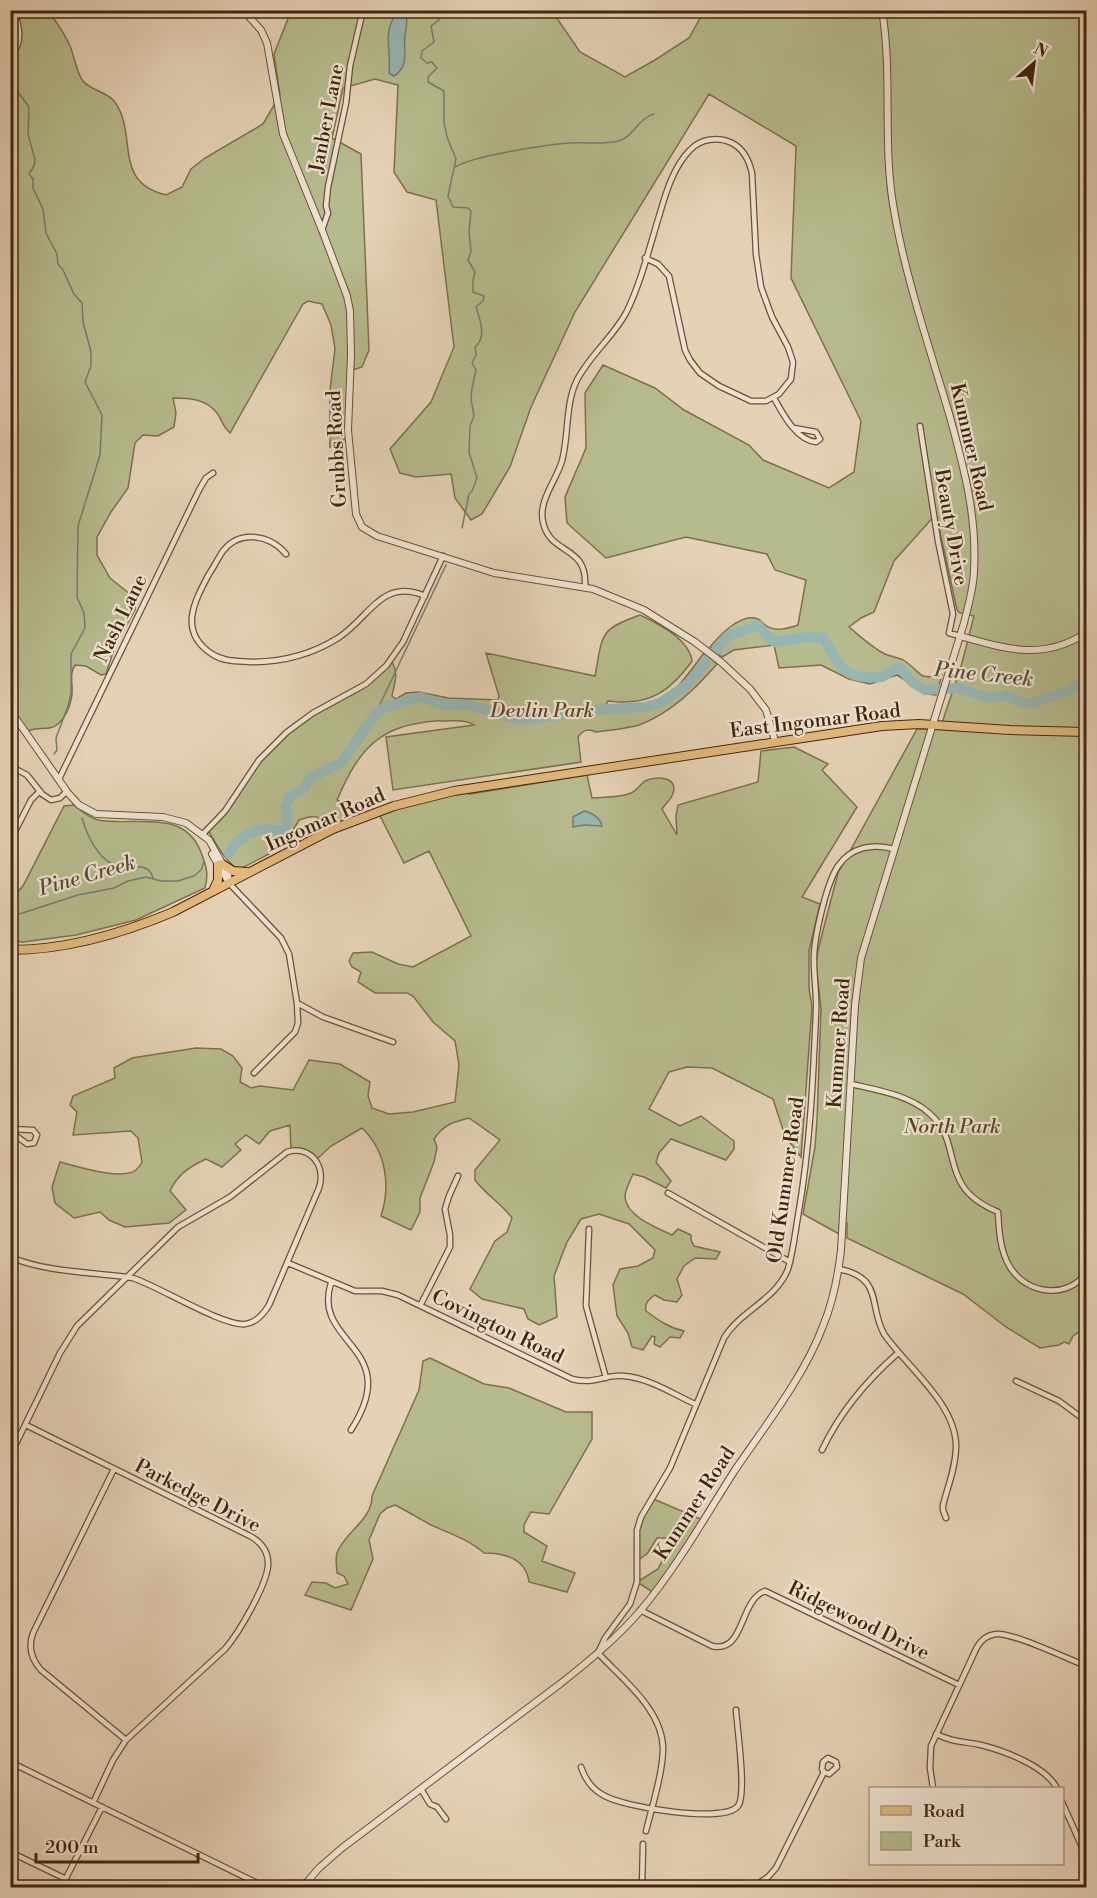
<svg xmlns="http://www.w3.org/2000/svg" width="1097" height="1898" viewBox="0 0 1097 1898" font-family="'Libre Bodoni',serif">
<rect width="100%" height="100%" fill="#e5d1b6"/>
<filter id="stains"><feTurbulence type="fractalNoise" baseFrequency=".00333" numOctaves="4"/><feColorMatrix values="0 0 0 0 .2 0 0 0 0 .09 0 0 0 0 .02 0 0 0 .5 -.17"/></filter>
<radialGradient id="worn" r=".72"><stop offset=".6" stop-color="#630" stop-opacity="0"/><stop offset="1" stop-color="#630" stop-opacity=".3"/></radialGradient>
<path fill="#b6bb8d" stroke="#7c704d" stroke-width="1.5" d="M10,11H49C56,22 65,34 70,46C74,55 77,74 83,81C90,90 107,92 114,101C139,133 111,182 166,195L182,187L191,169L205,158L263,124L280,95L274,54L291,11H552L580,52L625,77L655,60L689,38L704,11H1086V1327L1073,1336L1069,1344L1064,1342L1059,1345L1040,1348L1006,1327L963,1294L847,1238V1223L840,1219L839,1234L803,1214L815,1147L817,1120L821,1009L816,963L818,950L838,873L917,729H940L962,663L974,616L960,613L957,610L936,514L894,561L874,612L861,618L849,627C860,636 870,646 883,653C890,657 899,657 905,661C923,674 917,680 942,675L936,695C915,694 913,684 897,675L870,684L849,679L821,665L779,668L774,645L734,650L722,657L710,647C719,636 741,612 758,619C761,620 762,623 765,625C775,632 786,629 798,625L806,580L775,570L767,554L686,537L606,558L567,523L565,497L586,448L585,393L603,365L655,388L684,410L749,445L763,460L829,488L854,472L861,421L791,278L796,146L709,94L575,312L531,407L510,467L482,514L471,520L455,498L451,474L416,477L400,473L390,449L431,402L454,347L436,200L407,192L394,172L398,85L375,79L343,88L332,138L361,154L369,350L362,367L350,371L348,438L330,447V390L335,349L331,325L322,304L308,301L303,304L230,433C223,427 222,420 217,413C206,399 190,398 173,398L176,413L174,427L158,436L143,435L135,443L128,488L111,512L97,537V555L110,578L131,595L135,603V610L115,646L106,674L101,675L86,666L75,665C70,672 72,680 72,688C73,700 67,716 58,724C49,732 37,725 26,732L10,710Z
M640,615C659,624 689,639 692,661C669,693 648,706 608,701L605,706C614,706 624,708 633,708C668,709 685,677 704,653L717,664C695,689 671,713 639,725C626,729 610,730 596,732C588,728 583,730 578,737L581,762L393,790L386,737L474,725C465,719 452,721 442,721C432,720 423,723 414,724C371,732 353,762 337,800L360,813L361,818L325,832C319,814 317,814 299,820L292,832L272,841L269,854L240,869C228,867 214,840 208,830L221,816L248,774L300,721L358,690L391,660C399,674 395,681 392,696L396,699L406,693L419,692L448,698L498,700L499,696L486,653L595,676C603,634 598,630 640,615Z
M794,747L828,764L822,770L857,807L802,897L820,904L809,951V989L812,1007L801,1157L785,1136L773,1099L712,1068L687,1067L669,1072L649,1109L680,1126L701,1116L734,1141V1149L726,1160L671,1139L659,1153L656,1162L671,1181L666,1188L644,1177L633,1174C630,1181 625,1190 625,1197C626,1216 657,1228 672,1235L678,1229L691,1235V1240L694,1246L720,1252L716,1259L695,1258L684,1266L677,1279L682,1295L677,1302L664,1300L655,1295C649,1299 644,1303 646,1311C658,1320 669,1328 684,1331L680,1338L670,1337L660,1347L654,1344L655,1337L652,1336L643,1350L632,1347L628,1333L617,1316L613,1285L620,1269L638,1266L653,1258L655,1250L629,1224L599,1214L581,1219L567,1242L554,1276L557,1317L539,1325L528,1319L524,1309L482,1299L470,1289L495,1241L507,1232L512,1218C500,1202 486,1195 475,1180V1170L500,1140L469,1118C453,1122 443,1125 434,1139L437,1147L434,1162L420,1198V1212L411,1230L381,1216C391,1185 386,1151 362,1128L331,1146L316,1160L313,1156L291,1150L290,1125L270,1131L259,1144L246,1135L235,1144L241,1150L222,1167L206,1159C189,1167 178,1174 170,1191L186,1210L169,1223L125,1227L109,1220L100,1212L74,1218L55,1203L52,1187L60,1162C76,1166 122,1181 136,1170C137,1169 141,1164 142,1162L138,1138L131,1131L73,1135L77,1112L70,1105L73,1096L115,1078L114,1068L132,1058L196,1048L221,1049L233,1056L242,1068L240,1082L251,1088L260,1086L293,1090L309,1060L340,1064L370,1082L368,1096L372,1108L389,1114L413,1112L455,1102L459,1065L455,1041L433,1022L413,996L407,993H375L358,982L361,972L352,967L349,961L353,953L372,952L398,964L413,967L471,936L429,851L404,863L378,812L470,788L469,794L587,775L592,798C604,797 619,798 631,793C636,791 640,785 645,781C654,776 679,776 673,793C672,799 665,804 662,809L677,835L676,816L678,805L758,782L761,751Z
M74,805C81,810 89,818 98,820C133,827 183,807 201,852C206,866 209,873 205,888L136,920L76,935L23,942L11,941V900L23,886L64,806Z
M430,1358L484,1384L509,1388L566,1412H592V1439L549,1514L531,1512L524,1525V1532L547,1546L542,1561L575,1573L567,1592L529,1582C526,1558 505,1553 484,1553C468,1539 448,1533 429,1524C418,1518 407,1511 395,1505L387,1508L380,1514L369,1540L373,1559L351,1610L305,1595L312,1582L326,1583L335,1588L348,1584L344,1576L337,1573C337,1567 335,1559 337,1553C345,1531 372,1521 372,1496L419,1390L423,1361Z
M651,1498L703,1520L654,1593L637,1582L658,1569L672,1541L667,1538H657L647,1554L638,1560L637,1530Z"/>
<path fill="#96b6b4" stroke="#747c71" stroke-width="1.5" d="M398,13L406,15C408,22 406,28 405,35C403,50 410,66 394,76L389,73C392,54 381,29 398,13Z
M584,811C592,813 600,817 602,826L584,825L573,827V817Z"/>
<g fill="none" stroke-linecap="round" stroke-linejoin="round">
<path stroke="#747c71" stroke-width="1.5" d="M434,10L439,20L431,26L434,42L422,51L421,58L427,63L432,62L437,68L428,77V82L444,91V122L447,137L456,159L448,196L453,207L468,208L471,211L469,232L471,251L468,260L475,272L473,280V292L484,296L483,301L476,307C480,319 487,338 475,347L476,355L472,363L476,370L472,388L471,399L474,416L470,426L469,452L477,478L472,491L469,494L462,528
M10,81L29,107L28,134L35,160L34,166L29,174L33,179V188L43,209L46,233L57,254L58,264L63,270L74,294L82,303L83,322L91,352V366L85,382L102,415L100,455L78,526L77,597L84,613L85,628L71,654V693L68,706L56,738L57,750L54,754
M455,167C473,156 549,144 572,143C588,142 602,145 618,141C633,138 638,118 654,114
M374,717L446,565
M82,818C87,835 96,855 112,864C126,871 148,859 153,878
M10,917L78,895L114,888L128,881L146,877L161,881H178L194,876L201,870L204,862"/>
<path stroke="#96b6b4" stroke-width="10" d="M229,854C234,843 247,832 260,830C268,828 274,832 284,829L288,818L285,807L289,798L304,788L311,777L341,763L372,719L383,708L420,697L446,705H468L512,718L530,720L591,710L646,707L660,703L688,684L728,636L758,625L767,636L775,642L810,637L823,638C837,657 838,677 867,677C871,677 878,678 882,677C888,675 892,669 899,667L912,682L925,690L957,688L985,697L1007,696L1022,703H1032L1068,691L1086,680"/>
<defs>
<path id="minor" d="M10,59C23,42 20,29 14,10
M322,230L328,213L326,206L328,187L346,103L350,66L363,10
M774,398C783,414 796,440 816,442L820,439L816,432L794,428
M920,426L938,541L953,614L949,633L960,636
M286,554C270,535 240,529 223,551C218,558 214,567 209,574C194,602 178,632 212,654C224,662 238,661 251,662C283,662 311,655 338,638C369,619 381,577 425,596
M585,587C588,544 550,556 543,522C538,501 556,481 562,461C569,435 565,404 577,380C590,355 613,337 626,313C641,283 650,245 660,213C666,192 674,166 690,150C700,139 718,136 732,143C744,149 749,160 752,173L756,254L761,287L772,317L788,347L793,362L791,379L779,394L766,401H751L719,386L700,373L690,360L685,350L669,276L658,264L645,258
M10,766L27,775L42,794L51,800L60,798L67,791
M59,779L199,490L206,478L213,473
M202,835L225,811L259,760L287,732L313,713L366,684L386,666L403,642L443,556
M10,841L31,800L40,791
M229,883L281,938L289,954L297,1003L323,1017L393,1042
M254,1073L295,1032L298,1023L297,1003
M851,1084C877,1090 909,1095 929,1113C966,1145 935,1186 998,1212C999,1231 1000,1251 1010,1267C1026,1294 1067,1300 1086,1273
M10,1129L33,1130L37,1135L34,1143L27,1144L10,1131
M668,1193L790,1262
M589,1229L586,1306L606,1378
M10,1257C46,1272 88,1272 126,1277L133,1278C158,1286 224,1327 245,1324C256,1323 263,1315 269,1305L319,1188C326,1166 311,1145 287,1152L230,1197L178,1227L77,1326L60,1353L10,1456
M288,1263L355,1291H382L398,1295L572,1379C595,1385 604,1374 624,1376C649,1378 673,1394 695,1404
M839,1269C884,1278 868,1305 884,1334C907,1367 956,1404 956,1446C956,1466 948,1486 943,1505V1510L946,1518
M331,1283C311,1345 405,1346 351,1430
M421,1304L450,1247V1235L445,1209L449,1196L458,1176
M1016,1381L1059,1401L1086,1421
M26,1425L250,1536C261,1542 269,1552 268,1566C266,1586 239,1633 225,1649L126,1740L113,1760L93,1803
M822,1450C840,1412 866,1381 898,1353
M114,1469L33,1633C28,1647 31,1659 41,1670L126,1740
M640,1610L712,1646C745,1654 739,1600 765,1591L959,1685
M936,1734C955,1743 963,1741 981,1745C1005,1751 1045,1766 1057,1788
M10,1762L267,1888
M581,1767C585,1779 592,1789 603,1795C622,1807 724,1824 738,1806C747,1795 737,1727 736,1710
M933,1788L930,1768L931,1746L977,1647C981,1640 988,1635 996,1634C1012,1632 1068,1659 1086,1666
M421,1789L430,1804L437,1807L446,1819
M1062,1802L1086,1856
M646,1831C652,1807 663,1772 663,1748C662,1709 623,1680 598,1653L605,1638L630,1604L637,1582V1530L641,1517L670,1468L724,1338C740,1311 776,1300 788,1269C793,1252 795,1234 798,1216C810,1148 813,1081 816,1012C817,996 814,979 814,962C813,941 826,884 838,866C851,847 873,843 894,849
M10,1852L66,1879
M61,1888L102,1807
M642,1888L643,1844
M751,1888L768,1877L776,1868L824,1772L822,1769L823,1762L828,1758L836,1762L837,1767L829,1774L824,1772"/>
<path id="tertiary" d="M243,10L261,30L267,43L283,134L322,230L347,296L350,311L351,354L348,430L356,514L362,527L377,536L494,573L593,589L644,610L695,642L721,662L750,689L766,710L775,741
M960,636C1006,649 1043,661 1086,633
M10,710L68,793L79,805L96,814L163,817L186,823L209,840L228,874L229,883
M212,854L228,881
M302,1888L319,1868L342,1848L560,1684C589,1661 617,1638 641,1610C677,1567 705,1517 735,1470C765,1426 805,1375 823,1326C833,1302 838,1276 841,1250L855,1005L861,958L964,623C968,606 974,587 974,570C977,516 964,468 950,417C930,349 906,280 894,210C882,144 893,77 882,10"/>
<path id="primary" d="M222,864L233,871L247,872
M213,891L218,880V865
M10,950C67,950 121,934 173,912L333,829L394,806L454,791L882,726L919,724L1010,730L1086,732"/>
</defs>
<use href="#minor" stroke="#6a5137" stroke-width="7"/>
<use href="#tertiary" stroke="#6a5137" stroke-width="8"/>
<use href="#primary" stroke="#41260d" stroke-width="10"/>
<use href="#minor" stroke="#eee1d0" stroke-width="4.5"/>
<use href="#tertiary" stroke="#eee1d0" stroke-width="6"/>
<use href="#primary" stroke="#e2b87b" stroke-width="8"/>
</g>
<g text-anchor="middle" stroke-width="4.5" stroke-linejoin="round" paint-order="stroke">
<g font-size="20" fill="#41260d" stroke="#eee1d0">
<text transform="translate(326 118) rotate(-79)" y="7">Janber Lane</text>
<text transform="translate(972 447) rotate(77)" y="7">Kummer Road</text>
<text transform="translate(336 449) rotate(-93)" y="7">Grubbs Road</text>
<text transform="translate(952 527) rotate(80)" y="7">Beauty Drive</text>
<text transform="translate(120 618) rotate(-64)" y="7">Nash Lane</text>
<text transform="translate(815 720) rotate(-7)" y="7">East Ingomar Road</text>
<text transform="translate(325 819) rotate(-24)" y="7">Ingomar Road</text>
<text transform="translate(838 1043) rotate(-86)" y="7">Kummer Road</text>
<text transform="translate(785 1180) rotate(-82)" y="7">Old Kummer Road</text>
<text transform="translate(498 1326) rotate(26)" y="7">Covington Road</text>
<text transform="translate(198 1495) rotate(27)" y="7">Parkedge Drive</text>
<text transform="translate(694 1503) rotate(-57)" y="7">Kummer Road</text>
<text transform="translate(859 1620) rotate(26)" y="7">Ridgewood Drive</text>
</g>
<g font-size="20" font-style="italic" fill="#584427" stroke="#eee1d0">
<text x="542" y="717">Devlin Park</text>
<text x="952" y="1133">North Park</text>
</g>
<g font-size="21" font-style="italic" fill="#564a37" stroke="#eee1d0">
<text transform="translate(984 674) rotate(6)" y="7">Pine Creek</text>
<text transform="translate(87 875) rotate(-16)" y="7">Pine Creek</text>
</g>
</g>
<rect width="1097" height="1898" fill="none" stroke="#e5d1b6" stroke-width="36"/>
<rect x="12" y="12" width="1073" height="1874" fill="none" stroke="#41260d" stroke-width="3"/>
<rect x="18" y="18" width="1061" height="1862" fill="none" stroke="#41260d" stroke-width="1.5"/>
<rect x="869" y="1787" width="195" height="78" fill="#eee1d0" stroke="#a99682" stroke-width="1.5"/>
<rect x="881" y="1806" width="30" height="9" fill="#e2b87b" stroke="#a99682" stroke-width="1.5"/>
<text x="923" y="1817" font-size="18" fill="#41260d">Road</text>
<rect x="881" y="1832" width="30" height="18" fill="#b6bb8d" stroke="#a99682" stroke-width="1.5"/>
<text x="923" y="1847" font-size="18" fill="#41260d">Park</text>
<g transform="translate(1034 63) rotate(28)" stroke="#eee1d0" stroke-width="4.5" paint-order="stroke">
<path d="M0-4.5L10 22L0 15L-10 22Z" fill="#41260d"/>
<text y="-9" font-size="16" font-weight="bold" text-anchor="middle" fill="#41260d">N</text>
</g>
<path d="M36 1853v9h162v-9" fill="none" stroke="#41260d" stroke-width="3"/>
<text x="45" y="1853" font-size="18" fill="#41260d" stroke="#eee1d0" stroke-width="4.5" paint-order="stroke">200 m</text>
<rect width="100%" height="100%" filter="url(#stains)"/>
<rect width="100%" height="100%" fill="url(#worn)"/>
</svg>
